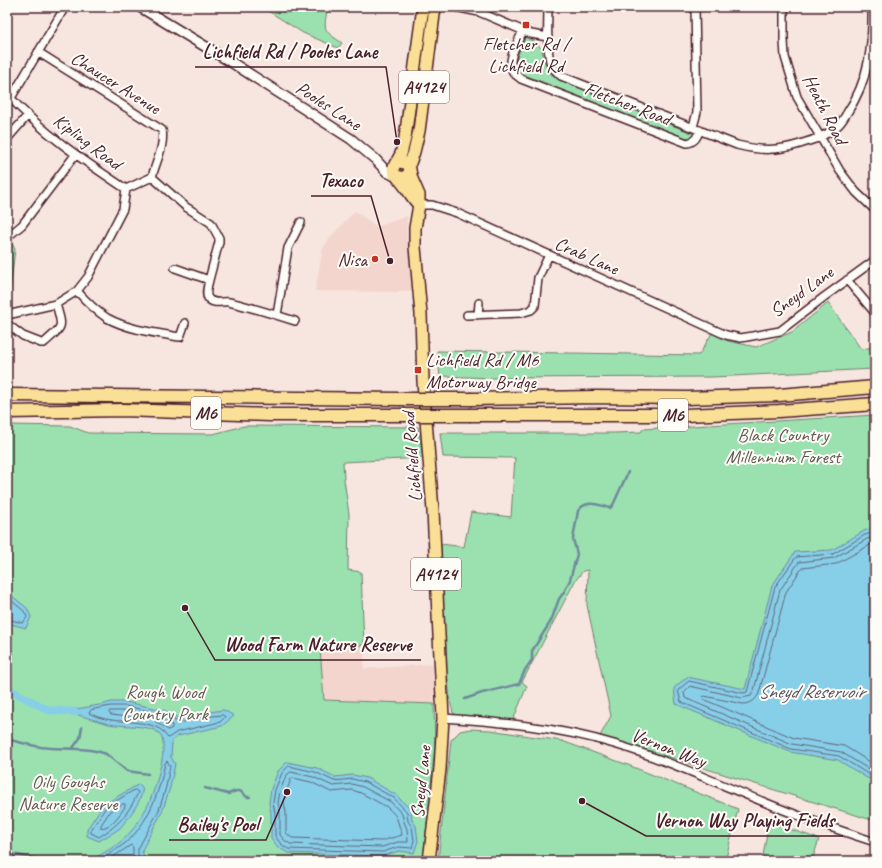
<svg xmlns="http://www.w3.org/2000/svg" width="882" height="868" viewBox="0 0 882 868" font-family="Caveat,sans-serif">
<rect width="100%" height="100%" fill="#f7e5df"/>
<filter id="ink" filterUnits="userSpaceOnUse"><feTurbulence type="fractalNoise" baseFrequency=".025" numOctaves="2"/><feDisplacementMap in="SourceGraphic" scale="8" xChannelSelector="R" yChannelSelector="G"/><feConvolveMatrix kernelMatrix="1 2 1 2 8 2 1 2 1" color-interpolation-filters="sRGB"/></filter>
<g filter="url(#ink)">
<path fill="#f3d5ce" d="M355,211L377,227L407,216V235L414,292L315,291L323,248L333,234Z
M364,645V669L433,664L434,704L324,700L320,648Z"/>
<path fill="#9ae1af" stroke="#72806d" d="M262,7H332L327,11C323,32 325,31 342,43L338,48L303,33Z
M525,37L537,43L542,50L544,60L549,72L556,78L694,134L690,138H681L519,73L516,68L517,57Z
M7,235L15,249L8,309H7Z
M828,303L861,349L875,347V369L712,377L493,378L440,376L437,351L699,355L712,333L728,341L756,347L792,332Z
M875,415V821L600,736L611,716L587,605L588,570L583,571L575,581L522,682L527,686L513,720L462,717L453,713L450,700L441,619V544L464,547L471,512L511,517L515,458L443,457L440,433H614L641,432L643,429Z
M7,425L70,426L88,433L213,434L244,426L418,427L423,458L343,462L344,479L349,514L348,570L361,572L364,645L320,648L324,700L434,704L435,746L423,861H299L287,859L286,861H7Z
M470,729L490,730L562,741L628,765L738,809L726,858L730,861H438L451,740L460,731Z
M769,822L819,839L812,861H762Z"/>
<path fill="#87cee8" stroke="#6f889c" d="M875,527V780L867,778L838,760L790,752L676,704L674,688L687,677L745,689L772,586L795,552L832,550L864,531Z
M7,592L27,608L31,617L26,628L7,623Z
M111,702H126L164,710L180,719L200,713L224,710L234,716L222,726L178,736L172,741L171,757L175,764L170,788L162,812L142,850L144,858L151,861H89C102,854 117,846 127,836C136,827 143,814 149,803C154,791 171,743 159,733C148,724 122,727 109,724C94,720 79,715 65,711L105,704Z
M287,762L317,768L335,777L353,775L367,778L396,795L411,810L412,820L416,826L418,841L414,853L399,851L383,856L288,853L278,847L271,838V813L269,803L271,789L278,771Z
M139,784L142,787C145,797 127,820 120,828C114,833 105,837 99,841L87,836V829L103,805Z"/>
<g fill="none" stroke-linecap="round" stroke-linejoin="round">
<path stroke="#626577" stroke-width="1" d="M875,532L865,535L833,554L796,557L775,587L747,692L743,693L689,681L678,690L681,702L791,749L839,756L868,774L875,776
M875,537L867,539L834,558L799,562L780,590L754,690L751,696L742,698L690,686L684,692L685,698L792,744L841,752L870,770L875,771
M875,543L870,545L836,564L802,568L786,592L759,693C756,700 751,704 743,704L704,696L702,698L703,699L794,738L844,746L875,765
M7,597L24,611L27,617L23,623L7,619
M111,706H126L162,714L180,723L200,717L223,715L225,717L220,722L177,732L168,738C165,735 163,731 160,729C142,718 108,725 89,713L91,710Z
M110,711H125L145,715L146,718L144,719L111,715L109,713Z
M158,718L172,725V728L168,730L156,722V720Z
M289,766L315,772L334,781L352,779L365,782L394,798L407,812L408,821L412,827L414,840L412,848L398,847L383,852L288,849L281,844L275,836V813L273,803L275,790L282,773Z
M291,772L313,777L333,786L352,784L363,787L391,802L402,814L404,822L407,829L408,842H398L382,847L290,844L284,840L280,835V812L278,803L280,791L286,776Z
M293,778L311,782L331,792L352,790L361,793L387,807L396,816L402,835L381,841L292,838L286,833V812L284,803L286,793L291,779Z
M135,790L137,791L138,793C127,815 120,824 99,837L91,833V830L106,807Z
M123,804H125V807C119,815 112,827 101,828V825L110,811Z
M97,861C108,854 121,848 131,838C150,818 160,790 165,763L167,761L170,766L166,787L159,810L138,849V856L142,861
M107,861L131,845L133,847V854L135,861"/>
<path stroke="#6f889c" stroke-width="2.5" d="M465,699L482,693L519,684L525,670L532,660V651L551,621L559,599L564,592L570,580L577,554L573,539L578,511C586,499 599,505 610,508L613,505L628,472
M7,739C18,742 29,745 41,747C62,750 86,746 106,754L127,771L148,774
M73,748L80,738L82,727
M205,788L228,794L236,791H240L247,797H250
M7,853L48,861"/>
<path stroke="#87cee8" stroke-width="8" d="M7,688L48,710L75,712"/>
<defs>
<path id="street" d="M455,7L479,12L531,34L548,37
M548,7C548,20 546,52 551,64C553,69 557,72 561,76L737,145C760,151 778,151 800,144C813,140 826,136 836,127C841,124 844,118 847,113C869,80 873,45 872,7
M784,7V41L785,57L797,97L840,171L856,192L875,210
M523,31C518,42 506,60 513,72C515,75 519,77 521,79L687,143C695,142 697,137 700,130
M38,52L162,130C165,145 156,162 152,177L186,207L211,223L219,238V242L209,280
M7,94C41,132 84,161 126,189L152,177
M11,98L65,7
M693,127L697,112L695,7
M7,139L28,115
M419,205H432L457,213L726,335L741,338L780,331L824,297L875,260
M11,234L22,225L75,155
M175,268L209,280C208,285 205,294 208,298C213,305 222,301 229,302C251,307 273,314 295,321
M847,280L875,313
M77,291C86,301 96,311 107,318C129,330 156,333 180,337L185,323
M7,315L56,304L77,291L88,277L123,209L126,189
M277,315L288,248L301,222
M467,315L521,313L531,310L535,306L538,278L549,255
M478,315L479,303
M7,324L23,336L41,343H44C64,325 63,329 56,304
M443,718C501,722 558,727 614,744C665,759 714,782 764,802C800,817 838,830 875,842"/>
<path id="secondary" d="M140,7L231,62L351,139L375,159L387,172L397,177"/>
<path id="primary" d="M396,163L401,154L405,138L423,7
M409,166L414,152L419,131L435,7
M410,169L408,175L402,178L395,175L393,169L395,164L399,162L406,163L409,166L412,179L419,195V205L415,228V247L421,314L423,381L433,511L443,718L440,769L429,861
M398,178C407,187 410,196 419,205"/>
<path id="highway" d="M7,395L400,399
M472,399L596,397L687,398L779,395L875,387
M7,412L123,410L270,415H404
M471,415H685L779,411L875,404"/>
</defs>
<use href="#street" stroke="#4a1f2b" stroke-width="10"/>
<use href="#secondary" stroke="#4a1f2b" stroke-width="12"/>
<use href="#primary" stroke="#4a1f2b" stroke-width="14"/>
<use href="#highway" stroke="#4a1f2b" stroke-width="15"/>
<use href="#street" stroke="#fdfcf7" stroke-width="7"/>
<use href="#secondary" stroke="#fdfcf7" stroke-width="9"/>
<use href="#primary" stroke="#fadf96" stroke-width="11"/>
<use href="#highway" stroke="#fadf96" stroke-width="12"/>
<defs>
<path id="highway-bridge" d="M400,399H472
M404,415H471"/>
</defs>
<use href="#highway-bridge" stroke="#4a1f2b" stroke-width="15" stroke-linecap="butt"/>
<use href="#highway-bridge" stroke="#fadf96" stroke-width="12"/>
</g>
</g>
<g fill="#c8321e" stroke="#fdfcf7" stroke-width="1.5">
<rect x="522" y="21" width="8" height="8" rx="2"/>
<circle cx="375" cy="259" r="4"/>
<rect x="414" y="366" width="8" height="8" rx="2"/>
</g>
<g text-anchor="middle" stroke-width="4" stroke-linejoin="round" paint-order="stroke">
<g fill="#fdfcf7" stroke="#806168" stroke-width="1">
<rect x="399" y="71" width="50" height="32" rx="3"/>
<rect x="191" y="397" width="30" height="32" rx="3"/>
<rect x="658" y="399" width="30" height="32" rx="3"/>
<rect x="411" y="558" width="50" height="32" rx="3"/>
</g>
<g font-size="18" font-weight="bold" fill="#4a1f2b">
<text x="424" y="93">A4124</text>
<text x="206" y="419">M6</text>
<text x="673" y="421">M6</text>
<text x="436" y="580">A4124</text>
</g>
<g font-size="19" fill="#4a1f2b" stroke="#fdfcf7">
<text x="526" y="50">Fletcher Rd /<tspan x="526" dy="22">Lichfield Rd</tspan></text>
<text x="367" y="266" text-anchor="end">Nisa</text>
<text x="426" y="366" text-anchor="start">Lichfield Rd / M6<tspan x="426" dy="22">Motorway Bridge</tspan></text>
</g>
<g font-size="19" fill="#4a1f2b" stroke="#fdfcf7">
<text transform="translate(116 82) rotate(32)" y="7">Chaucer Avenue</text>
<text transform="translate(628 103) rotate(21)" y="7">Fletcher Road</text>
<text transform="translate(329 105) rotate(33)" y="7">Pooles Lane</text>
<text transform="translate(826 109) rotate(63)" y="7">Heath Road</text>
<text transform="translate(88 141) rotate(37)" y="7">Kipling Road</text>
<text transform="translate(587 255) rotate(24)" y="7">Crab Lane</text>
<text transform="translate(801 291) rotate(-36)" y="7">Sneyd Lane</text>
<text transform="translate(411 457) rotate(-95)" y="7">Lichfield Road</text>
<text transform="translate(669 747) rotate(21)" y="7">Vernon Way</text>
<text transform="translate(420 782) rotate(-84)" y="7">Sneyd Lane</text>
</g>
<g font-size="19" fill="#625953" stroke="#fdfcf7">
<text x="783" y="441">Black Country<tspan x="783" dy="22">Millennium Forest</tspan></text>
<text x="165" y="698">Rough Wood<tspan x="165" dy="22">Country Park</tspan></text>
<text x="68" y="788">Oily Goughs<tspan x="68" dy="22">Nature Reserve</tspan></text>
</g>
<g font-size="20" font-style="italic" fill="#5c5464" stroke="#fdfcf7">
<text x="811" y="698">Sneyd Reservoir</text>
</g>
</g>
<path fill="none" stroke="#4a1f2b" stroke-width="1.5" d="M397 142L386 67H195M390 261L371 196H311M185 608L215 660H421M582 801L646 836H843M287 792L266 840H169"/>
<g fill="#4a1f2b" stroke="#fdfcf7" stroke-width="1.5">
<circle cx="397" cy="142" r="4"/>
<circle cx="390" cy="261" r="4"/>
<circle cx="185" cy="608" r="4"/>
<circle cx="582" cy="801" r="4"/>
<circle cx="287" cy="792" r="4"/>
</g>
<g font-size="20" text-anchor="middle" font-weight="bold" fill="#4a1f2b" stroke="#fdfcf7" stroke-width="4" stroke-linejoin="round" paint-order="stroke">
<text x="290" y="58">Lichfield Rd / Pooles Lane</text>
<text x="341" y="187">Texaco</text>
<text x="318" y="651">Wood Farm Nature Reserve</text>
<text x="744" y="827">Vernon Way Playing Fields</text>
<text x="218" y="831">Bailey's Pool</text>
</g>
<rect width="882" height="868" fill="none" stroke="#fdfcf7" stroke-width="24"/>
<rect x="12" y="12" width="858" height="844" fill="none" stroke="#4a1f2b" stroke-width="1.5" filter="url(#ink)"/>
</svg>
